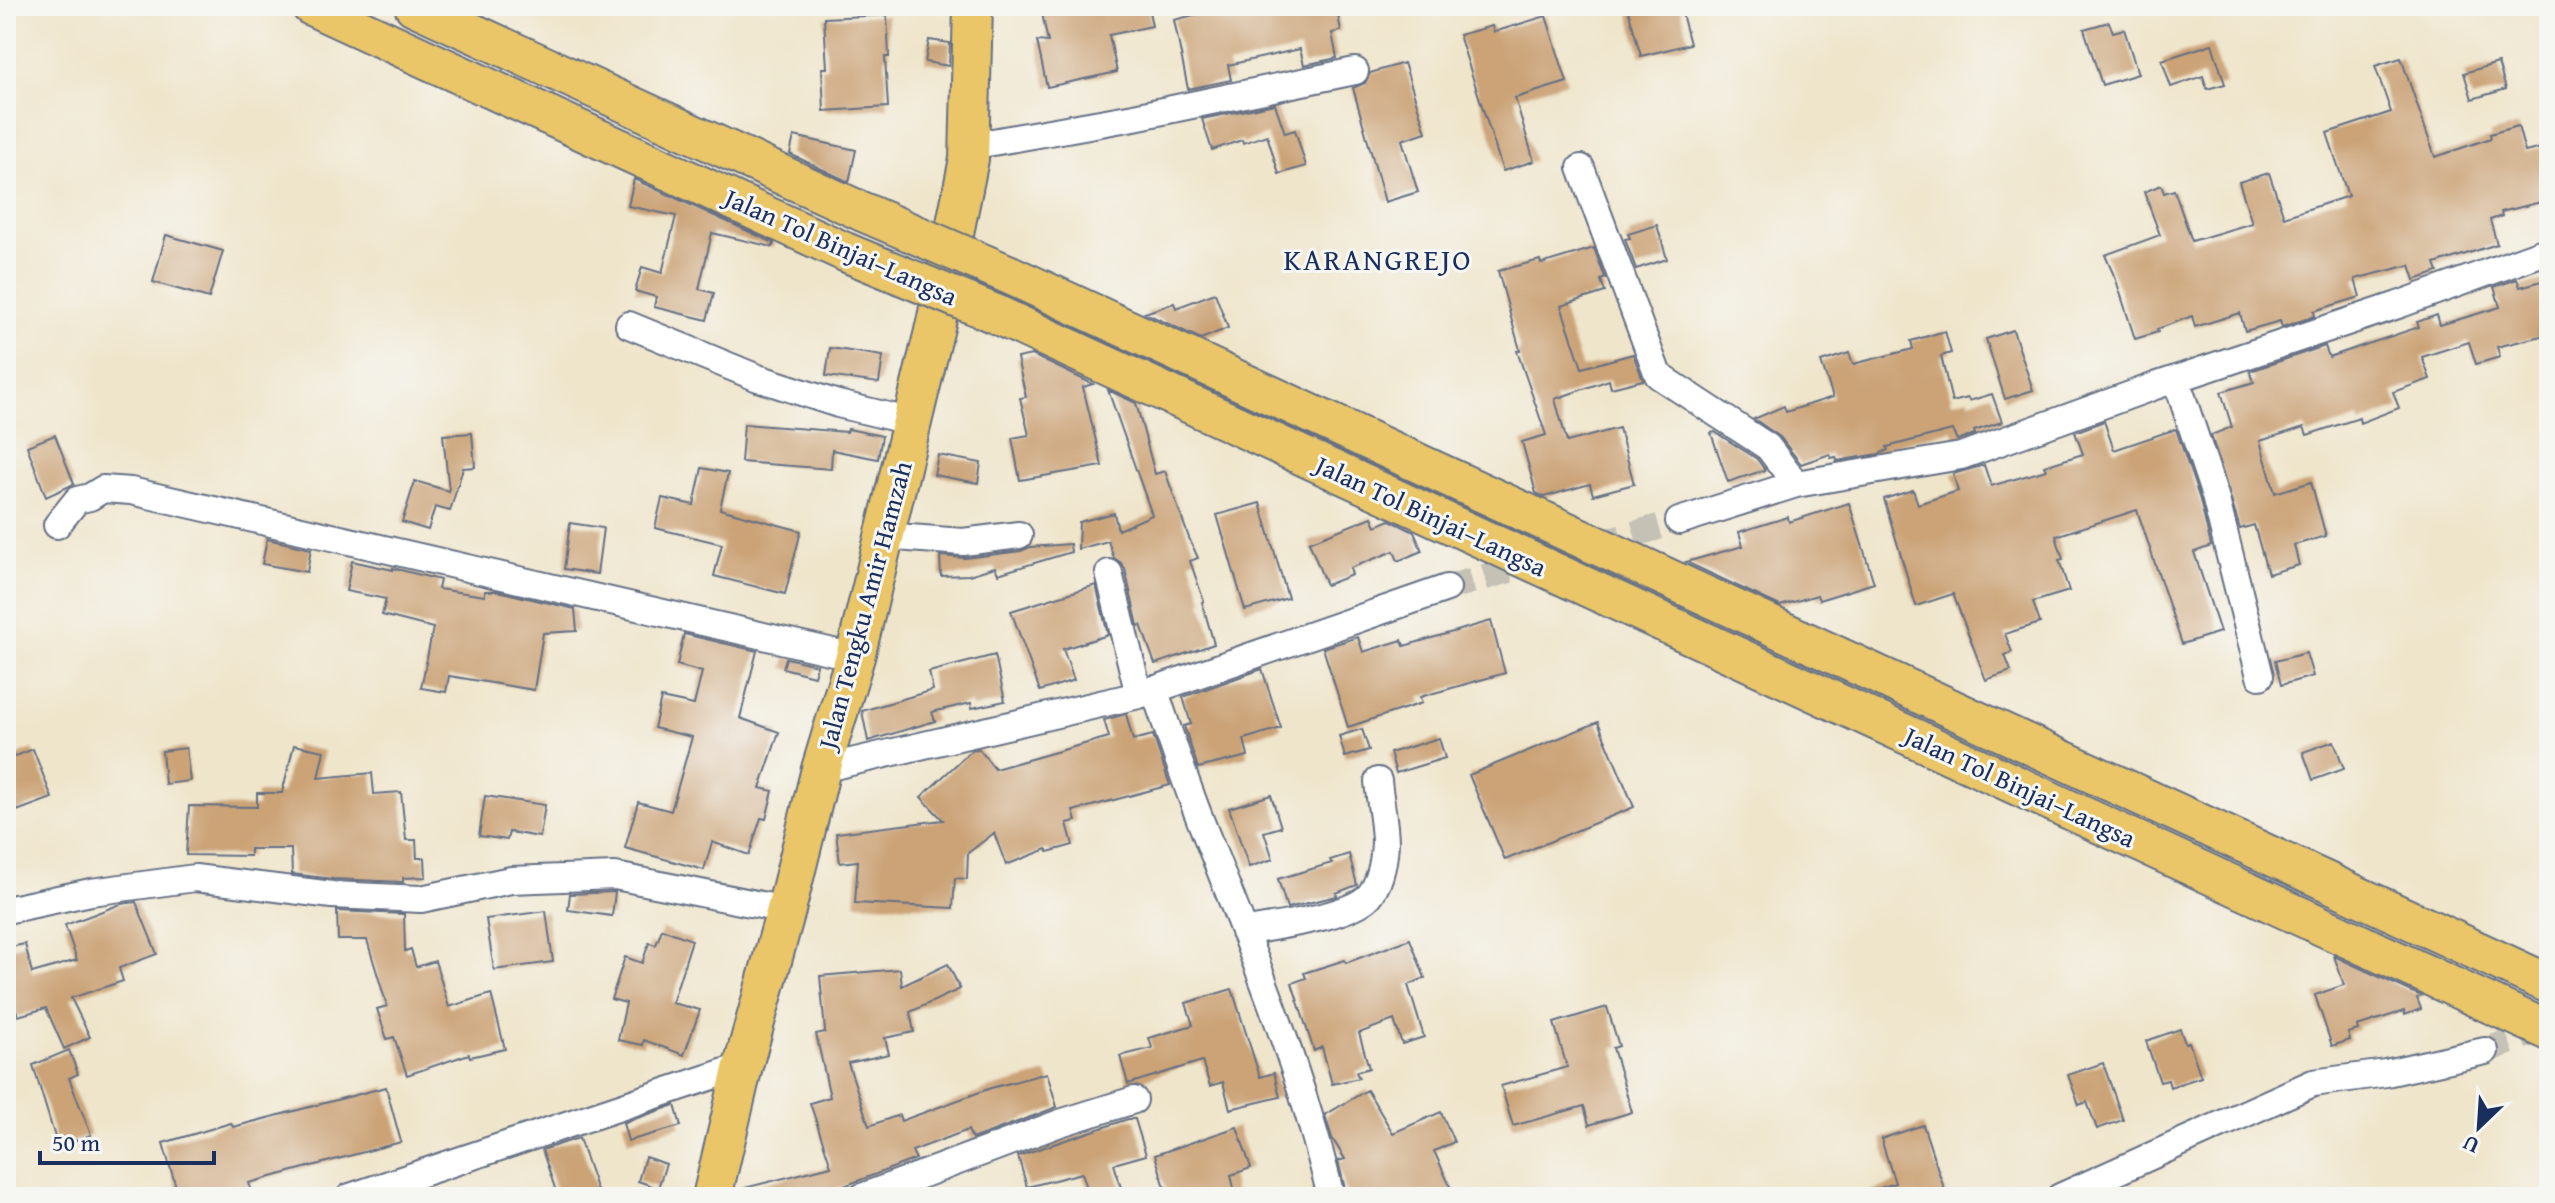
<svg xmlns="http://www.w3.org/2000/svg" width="2555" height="1203" viewBox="0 0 2555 1203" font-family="'Gentium Book Plus',serif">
<rect width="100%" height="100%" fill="#f6f6f2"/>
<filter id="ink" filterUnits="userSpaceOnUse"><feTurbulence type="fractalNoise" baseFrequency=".0125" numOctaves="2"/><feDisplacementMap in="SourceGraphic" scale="16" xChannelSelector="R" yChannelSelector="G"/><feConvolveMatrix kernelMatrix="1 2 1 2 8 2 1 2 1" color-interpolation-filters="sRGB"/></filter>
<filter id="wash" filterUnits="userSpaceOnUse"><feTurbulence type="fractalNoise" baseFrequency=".006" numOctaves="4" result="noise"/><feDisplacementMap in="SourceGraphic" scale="32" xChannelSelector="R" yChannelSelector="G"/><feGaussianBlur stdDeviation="1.8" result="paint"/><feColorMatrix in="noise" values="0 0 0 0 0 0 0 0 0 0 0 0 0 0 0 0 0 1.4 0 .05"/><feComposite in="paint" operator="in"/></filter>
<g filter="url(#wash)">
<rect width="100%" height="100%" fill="#efe5cb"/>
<g id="blocks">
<path fill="#cba377" d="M1100,6H1148L1152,26L1109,35L1117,72L1047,87L1037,41L1048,42L1042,13L1069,8L1070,13Z
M1229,6H1322L1324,12L1337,10L1341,31L1332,33L1337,58L1304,65L1300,49L1228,65L1231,80L1188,89L1174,20Z
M1627,6H1680L1690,44L1641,56Z
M887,15L889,57H885L888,107L824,111L822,68H827L824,18Z
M1546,16L1567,82L1515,98L1534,161L1503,171L1459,35L1492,26L1494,32Z
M2109,22L2113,32L2124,29L2138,74L2102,85L2084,29Z
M929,40L950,43L949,66L925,62Z
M2212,44L2225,84L2207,89L2203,76L2171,87L2162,60Z
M2401,58L2435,157L2491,138L2490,134L2518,126L2525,152L2549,146V200L2501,212L2502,216L2490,220L2497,244L2435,264L2438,272L2415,280L2410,265L2355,279L2360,297L2314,311L2315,316L2282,327L2280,321L2245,331L2240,313L2195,327L2192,316L2157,329L2158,332L2135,339L2116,280L2105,255L2160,235L2144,192L2161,185L2164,193L2174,190L2192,241L2252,223L2239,182L2269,173L2284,217L2348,196L2327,133L2391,112L2375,66Z
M1404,63L1426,132L1402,140L1418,192L1385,202L1353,88L1365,83L1370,73Z
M2498,63L2506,89L2472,99L2464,73Z
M1275,104L1285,133L1295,130L1306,166L1279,174L1267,135L1243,143L1242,140L1212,150L1202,119Z
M794,136L856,150L849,182L790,154Z
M634,179L774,243L773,247L712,233L699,289L714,293L707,320L654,307L656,297L635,291L642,267L662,273L676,216L628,206Z
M1657,225L1667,259L1636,269L1625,239L1630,238L1628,234Z
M166,235L223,251L209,298L153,282Z
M1594,248L1605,278L1601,280L1605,292L1561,306L1582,368L1633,354L1643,380L1611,388L1609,380L1555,399L1567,442L1619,428L1634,484L1593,495L1590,484L1544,497L1536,493L1522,442L1546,435L1517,351L1520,350L1498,271L1540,260L1541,264Z
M2517,279L2520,287L2542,281L2544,288L2549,287V334L2497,347L2500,357L2476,364L2469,342L2422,357L2430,379L2393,392L2399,408L2360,423L2359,418L2307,435L2304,427L2260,441L2275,493L2311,482L2326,536L2294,545L2299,565L2268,574L2254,525L2240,529L2211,435L2232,427L2221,392L2254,382L2250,371L2325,346L2329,357L2419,327L2417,322L2437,315L2440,325L2500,307L2494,287Z
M1215,293L1228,328L1201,339L1145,313L1174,303L1176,308Z
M2013,330L2033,390L2005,399L1986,339Z
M1945,331L1951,353L1941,356L1952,402L1968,398L1969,401L1992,394L2002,422L1974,431L1975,434L1957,440L1952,430L1887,447L1888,450L1879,454L1837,461L1836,457L1831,458L1830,454L1801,464L1780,437L1754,419L1784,406L1786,412L1833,397L1821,362L1849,353L1853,364L1913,349L1911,341Z
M830,348L883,356L879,383L826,376Z
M1032,355L1093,384L1083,387L1102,466L1020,480L1012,438L1029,435L1020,398L1026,397L1017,358Z
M1108,390L1136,403L1155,474L1165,471L1189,538L1198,558L1190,561L1204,601L1202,602L1214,644L1155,664L1141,625L1138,626L1125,569L1121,563L1114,558L1108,541L1078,549L1079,522L1114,513L1118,530L1152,515Z
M2104,421L2114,450L2176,429L2200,500L2211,546L2194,552L2220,632L2182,644L2137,510L2056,536L2063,559L2059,560L2069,591L2033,602L2040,623L2005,634L2012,652L2005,655L2011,671L1986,680L1953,594L1916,606L1884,499L1913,490L1918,504L1958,491L1953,474L1984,465L1991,486L2046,470L2044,466L2083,454L2075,432Z
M744,424L847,432L848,429L882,436L878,459L832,450L831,469L741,462Z
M1715,432L1757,459L1765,470L1728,482L1711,433Z
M472,433L475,467L463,468L450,511L435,507L428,530L402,522L415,481L449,491L443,435Z
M55,435L74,484L46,497L27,446Z
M938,455L981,463L978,483L934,475Z
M702,468L728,473L720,509L801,531L785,594L714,576L722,544L655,528L662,498L694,505Z
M1260,503L1288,598L1245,610L1217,515Z
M1849,503L1874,583L1819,600L1817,595L1780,606L1686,562L1743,546L1739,532L1788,517L1789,522Z
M1372,517L1376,526L1390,520L1414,532L1422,551L1398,561L1394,551L1350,568L1352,575L1326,585L1309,542Z
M570,523L603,528L597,574L564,569Z
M267,539L311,549L307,572L262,564Z
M1070,544L1071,552L998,574L995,567L969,575L941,576L940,556L965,558L1021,551L1030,547Z
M352,561L393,570V568L440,580L438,589L485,596V591H497L575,609L577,631L543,633L534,690L449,676L446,692L421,688L433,628L382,615L386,599L346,591Z
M1096,585L1108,635L1063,649L1074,680L1040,691L1011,611Z
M1491,621L1505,673L1420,697L1422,703L1348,727L1323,648L1358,637L1363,652L1402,640L1404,646Z
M684,634L757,651L740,718L779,732L760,788L773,791L766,819L761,818L749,855L712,842L704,870L625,848L638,802L671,811L692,737L654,728L661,698L694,705L702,672L677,665Z
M2306,653L2313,676L2281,685L2275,661Z
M995,655L1005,701L972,708L971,703L932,712L935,721L868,741L862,711L933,690L929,672Z
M786,658L817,665L814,676L783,668Z
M1262,669L1281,728L1244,739L1248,756L1198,768L1184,726L1191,724L1183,697Z
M1126,714L1133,740L1153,735L1170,785L1073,811L1076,821L1067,823L1073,845L1048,852L1047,849L1006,865L994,833L968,853L967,879L955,878L953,908L855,903L858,861L840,863L836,833L943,820L921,797L972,750L979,749L995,769L1109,737L1104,720Z
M1598,722L1634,807L1505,860L1469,775Z
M1362,729L1369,750L1345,757L1339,736Z
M1439,738L1445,758L1396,773L1390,753Z
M2334,741L2344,769L2313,780L2303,752Z
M294,745L324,751L318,778L372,773L374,794L401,792L406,840H416L417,858H425L426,877L403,878V882L333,879L292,874L291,849H250V856L186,855L189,806L257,807V793H282Z
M186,748L190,781L165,784L162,751Z
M33,749L52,798L6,815V760Z
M1271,795L1281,827L1264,832L1273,859L1249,867L1229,808Z
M485,796L545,805L540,837L509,832L507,840L479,836Z
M1349,854L1357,885L1336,893L1337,896L1287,908L1278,879L1332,863L1330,860Z
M615,892L612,916L568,910L570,894Z
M136,902L157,954L119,968L123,981L71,998L90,1037L64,1049L46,1008L18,1016L6,978V948L25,944L32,973L77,960L65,925L121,904Z
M337,911L404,914L405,951L411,949L416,967L435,961L449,1007L491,994L505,1049L470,1057L469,1054L407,1075L394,1037L387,1039L377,1009L387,1006L367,940H338Z
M546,911L553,962L494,970L486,919Z
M662,929L692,940L672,1003L700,1010L684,1055L644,1040L643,1045L618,1040L626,1003L611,999L625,957L642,963L649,943L656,945Z
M1410,939L1425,978L1408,985L1424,1037L1402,1044L1394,1020L1359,1033L1369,1068L1356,1072L1359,1078L1332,1084L1322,1047L1314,1051L1292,983L1306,978L1304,973L1345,960L1346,963Z
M2334,956L2421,996L2417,998L2421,1009L2405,1015L2404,1011L2357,1026L2358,1030L2348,1033L2350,1040L2332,1046L2315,995L2344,985Z
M948,964L960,989L910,1012L914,1032L885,1038L889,1054L848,1063L869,1126L899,1115L901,1121L991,1088L1047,1073L1057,1107L972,1139L968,1130L912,1151L916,1159L828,1192L829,1194L816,1197H737V1190L831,1166L810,1103L830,1097L816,1034L825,1032L820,976L900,969L902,986Z
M1232,989L1260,1077L1274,1073L1280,1097L1230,1109L1223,1082L1210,1086L1202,1061L1128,1084L1120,1056L1152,1048L1149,1038L1193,1025L1186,1003Z
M1607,1007L1619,1046L1613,1048L1632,1112L1589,1125L1584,1106L1513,1126L1501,1086L1567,1067L1554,1023Z
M2180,1029L2185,1043L2189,1042L2201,1077L2170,1087L2168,1080L2160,1082L2146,1041Z
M69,1050L78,1074L69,1078L91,1135L58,1147L33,1065Z
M2103,1063L2123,1120L2097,1129L2087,1102L2079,1105L2068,1075Z
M386,1087L401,1142L249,1183L254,1197H179L163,1143L231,1123L233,1127Z
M1367,1090L1393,1133L1441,1112L1454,1142L1434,1151L1455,1197H1347L1338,1161L1345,1159L1332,1138L1325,1115Z
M675,1105L681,1126L628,1141L623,1123Z
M1128,1119H1135L1146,1155L1114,1164L1124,1197H1090L1082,1173L1027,1187L1018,1156Z
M1923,1125L1947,1197H1862V1194L1895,1183L1881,1139Z
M1237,1127L1251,1168L1231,1175L1236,1197H1168L1155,1155Z
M579,1138L599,1197H558L542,1150Z
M645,1157L666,1164L658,1188L638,1181Z"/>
</g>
</g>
<g filter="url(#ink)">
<use href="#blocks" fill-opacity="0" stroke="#656f84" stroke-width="2"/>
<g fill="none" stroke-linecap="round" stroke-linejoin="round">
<path stroke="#c5c1b5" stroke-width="26" stroke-dasharray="26 13" stroke-linecap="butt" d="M1447,588L1679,521
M2485,1051L2549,1026"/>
<defs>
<path id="minor" d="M970,146L1134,117L1355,71
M1581,168L1658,375L1768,447L1796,484
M629,325L758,378L838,404L913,422
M2176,379L2215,496L2260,676
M1679,521L1796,484L1961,456L2155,386L2398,305L2549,250
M57,525L77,500L90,497L103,489L131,491L855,657
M883,536L963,542L1019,535
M1109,573L1139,695
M1154,689C1170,735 1185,782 1203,827C1251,948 1301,1070 1331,1197
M821,769L1139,695L1447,588
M6,910L91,892L195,878L332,895L421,899L511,880L615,876L786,910
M1244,932C1273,926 1350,917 1369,896C1381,882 1384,861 1385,843C1385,823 1380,802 1378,781
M350,1197L743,1066
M862,1197L1060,1123L1134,1100
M2060,1197L2313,1083L2386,1073L2485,1051"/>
<path id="highway" d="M311,6L845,252
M414,6L863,212
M1010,275L2549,984
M993,313L2549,1031
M712,1197L743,1066L786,910L821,769L855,657L936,323L969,159L973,6"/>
</defs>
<use href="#minor" stroke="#656f84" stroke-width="30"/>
<use href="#highway" stroke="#656f84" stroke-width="42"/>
<use href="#minor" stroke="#fff" stroke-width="26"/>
<use href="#highway" stroke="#eac669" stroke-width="38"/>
<defs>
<path id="highway-bridge" d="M863,212L1010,275
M845,252L993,313"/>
</defs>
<use href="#highway-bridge" stroke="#656f84" stroke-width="42" stroke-linecap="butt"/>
<use href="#highway-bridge" stroke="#eac669" stroke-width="38"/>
</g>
</g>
<g text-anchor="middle" stroke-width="6" stroke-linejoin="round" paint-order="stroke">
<g font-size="26" fill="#1b2f5e" stroke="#f6f6f2">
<text transform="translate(841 247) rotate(24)" y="9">Jalan Tol Binjai–Langsa</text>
<text transform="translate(1431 516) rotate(25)" y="9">Jalan Tol Binjai–Langsa</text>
<text transform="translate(865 605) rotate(-75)" y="9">Jalan Tengku Amir Hamzah</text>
<text transform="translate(2020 787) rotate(25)" y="9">Jalan Tol Binjai–Langsa</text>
</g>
<g font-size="30" letter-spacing="2" fill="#1b2f5e" stroke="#f6f6f2">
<text x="1378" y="270">KARANGREJO</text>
</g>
</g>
<rect width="2555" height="1203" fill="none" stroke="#f6f6f2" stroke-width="32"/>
<g transform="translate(2479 1127) rotate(205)" stroke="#f6f6f2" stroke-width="6" paint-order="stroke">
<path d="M0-6L14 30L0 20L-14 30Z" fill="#1b2f5e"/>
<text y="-12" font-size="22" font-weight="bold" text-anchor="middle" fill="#1b2f5e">U</text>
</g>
<path d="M40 1151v12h174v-12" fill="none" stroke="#1b2f5e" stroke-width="4"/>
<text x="52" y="1151" font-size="24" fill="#1b2f5e" stroke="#f6f6f2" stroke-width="6" paint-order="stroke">50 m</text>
</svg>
